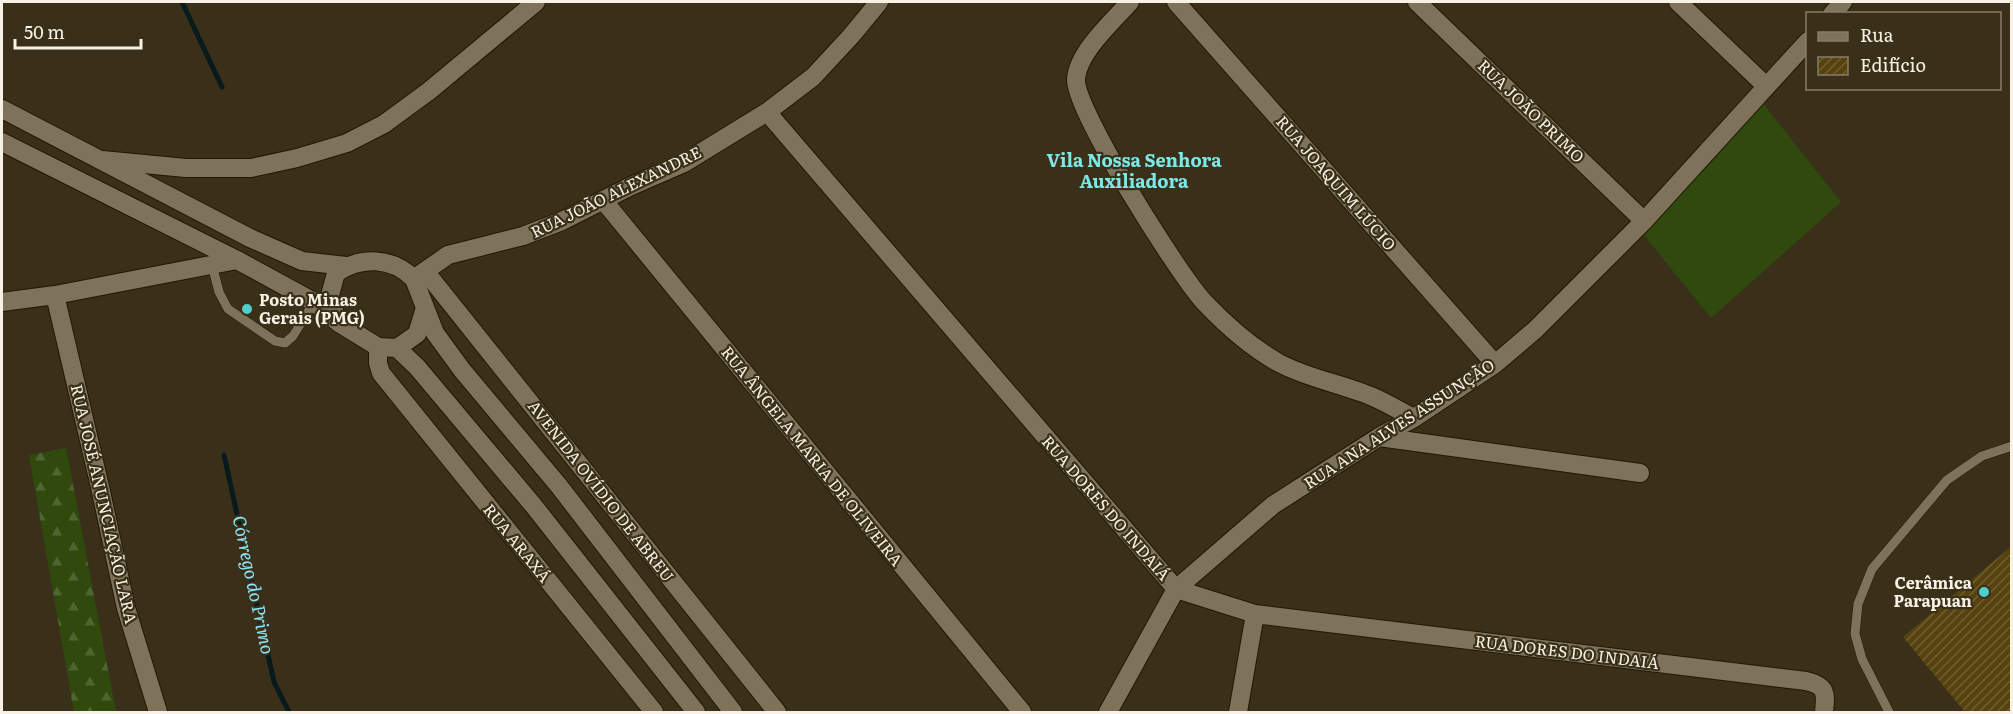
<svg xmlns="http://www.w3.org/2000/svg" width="2013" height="714" viewBox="0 0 2013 714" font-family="Literata,serif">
<defs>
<pattern id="forest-firs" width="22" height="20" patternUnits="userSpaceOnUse" patternTransform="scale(1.5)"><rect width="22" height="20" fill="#304a0e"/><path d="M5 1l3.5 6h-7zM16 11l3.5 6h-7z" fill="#4f6531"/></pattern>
<pattern id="building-hatch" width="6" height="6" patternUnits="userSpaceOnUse" patternTransform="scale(1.5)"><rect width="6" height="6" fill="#56420e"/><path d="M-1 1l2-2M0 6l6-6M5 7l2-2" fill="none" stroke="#6f5e31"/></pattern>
</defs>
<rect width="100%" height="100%" fill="#3a301a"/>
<path fill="#304a0e" d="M1761,101L1841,202L1711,318L1643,234Z"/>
<path fill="url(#forest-firs)" d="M66,448L116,712H74L29,455Z"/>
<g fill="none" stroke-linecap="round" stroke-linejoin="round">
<path stroke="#091a1d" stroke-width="5" d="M182,2L222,87
M224,455L274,682L289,712"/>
</g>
<path fill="url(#building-hatch)" d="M2012,546V712H1965L1903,637Z"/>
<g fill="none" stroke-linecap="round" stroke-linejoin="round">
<defs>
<path id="service" d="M212,265L219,292L228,309L275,341L285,343L293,336L314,302
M1889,712L1862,659L1855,634L1858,604L1872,569L1947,480L1982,456L2012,446"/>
<path id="minor" d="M1130,2C1113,21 1078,52 1076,79C1074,109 1180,277 1205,303C1226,325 1252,348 1279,363C1309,379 1343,384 1373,397C1387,403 1400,411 1414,418
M1176,2L1495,364
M1417,2L1644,221
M1678,2L1766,86
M1832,14L1843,2
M767,112L1176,589L1255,614L1806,681C1827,686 1826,693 1824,712
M102,160L186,168H251L297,158L347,143L384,124L429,91L536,2
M603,200L1022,712
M425,271L777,712
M415,278L448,255L523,236L562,221L631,186L684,163L767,112L813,77L851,36L879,2
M55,295L100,487L126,608L158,712
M2,302L55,295L237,260
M378,347V363L381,373L654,712
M1379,437L1640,473
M1108,712L1176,589L1273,505L1379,437L1414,418L1495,364L1535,330L1644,221L1808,41
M1238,712L1255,614"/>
<path id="secondary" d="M2,109L250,238L302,261L346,266
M2,142L237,260L314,302L339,323L378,347L397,348L417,334L425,308
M339,323L329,299L336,273C361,256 392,257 414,279L435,333L462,370L559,486L733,712
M397,348L417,367L533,505L696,712"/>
</defs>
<use href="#service" stroke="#211803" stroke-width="10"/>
<use href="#minor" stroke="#211803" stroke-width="20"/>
<use href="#secondary" stroke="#211803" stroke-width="20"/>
<use href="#service" stroke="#7e735a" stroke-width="9"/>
<use href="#minor" stroke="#7e735a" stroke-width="18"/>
<use href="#secondary" stroke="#7e735a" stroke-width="18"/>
</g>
<g fill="#52cdcd" stroke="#3a301a" stroke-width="2">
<circle cx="247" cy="309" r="6"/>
<circle cx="1984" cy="592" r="6"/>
</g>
<g text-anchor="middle" stroke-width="4.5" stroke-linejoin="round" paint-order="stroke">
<g font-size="16" fill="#f8f2e4" stroke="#3a301a">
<text transform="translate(1531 111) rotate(44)" y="6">RUA JOÃO PRIMO</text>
<text transform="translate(1336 183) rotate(49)" y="6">RUA JOAQUIM LÚCIO</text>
<text transform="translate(616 192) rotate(-26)" y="6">RUA JOÃO ALEXANDRE</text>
<text transform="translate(1399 424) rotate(-33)" y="6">RUA ANA ALVES ASSUNÇÃO</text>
<text transform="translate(812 456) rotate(51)" y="6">RUA ÂNGELA MARIA DE OLIVEIRA</text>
<text transform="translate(601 491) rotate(52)" y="6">AVENIDA OVÍDIO DE ABREU</text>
<text transform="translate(104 504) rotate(77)" y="6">RUA JOSÉ ANUNCIAÇÃO LARA</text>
<text transform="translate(1106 508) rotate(49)" y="6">RUA DORES DO INDAIÁ</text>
<text transform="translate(517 543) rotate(51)" y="6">RUA ARAXÁ</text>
<text transform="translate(1567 652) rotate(7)" y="6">RUA DORES DO INDAIÁ</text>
</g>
<g font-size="16" font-weight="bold" fill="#f8f2e4" stroke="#3a301a" text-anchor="start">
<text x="259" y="306">Posto Minas<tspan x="259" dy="18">Gerais (PMG)</tspan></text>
<text x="1972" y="589" text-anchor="end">Cerâmica<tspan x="1972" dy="18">Parapuan</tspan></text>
</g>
<g font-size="18" font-weight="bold" fill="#7ce8e8" stroke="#3a301a">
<text x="1134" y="167">Vila Nossa Senhora<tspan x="1134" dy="21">Auxiliadora</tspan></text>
</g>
<g font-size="18" font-style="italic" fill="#8ce6f8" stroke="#3a301a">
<text transform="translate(253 585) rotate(78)" y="6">Córrego do Primo</text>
</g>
</g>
<rect width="2013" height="714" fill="none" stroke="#f8f2e4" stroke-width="6"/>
<rect x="1806" y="12" width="195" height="78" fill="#3a301a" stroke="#867e6b" stroke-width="1.5"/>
<rect x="1818" y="32" width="30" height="9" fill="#7e735a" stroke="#867e6b" stroke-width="1.5"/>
<text x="1860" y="42" font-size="18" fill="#f8f2e4">Rua</text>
<rect x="1818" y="57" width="30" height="18" fill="url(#building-hatch)" stroke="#867e6b" stroke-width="1.5"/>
<text x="1860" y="72" font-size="18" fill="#f8f2e4">Edifício</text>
<path d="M15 39v9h126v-9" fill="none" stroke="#f8f2e4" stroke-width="3"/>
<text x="24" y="39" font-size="18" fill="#f8f2e4" stroke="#3a301a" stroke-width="4.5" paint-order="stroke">50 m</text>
</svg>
